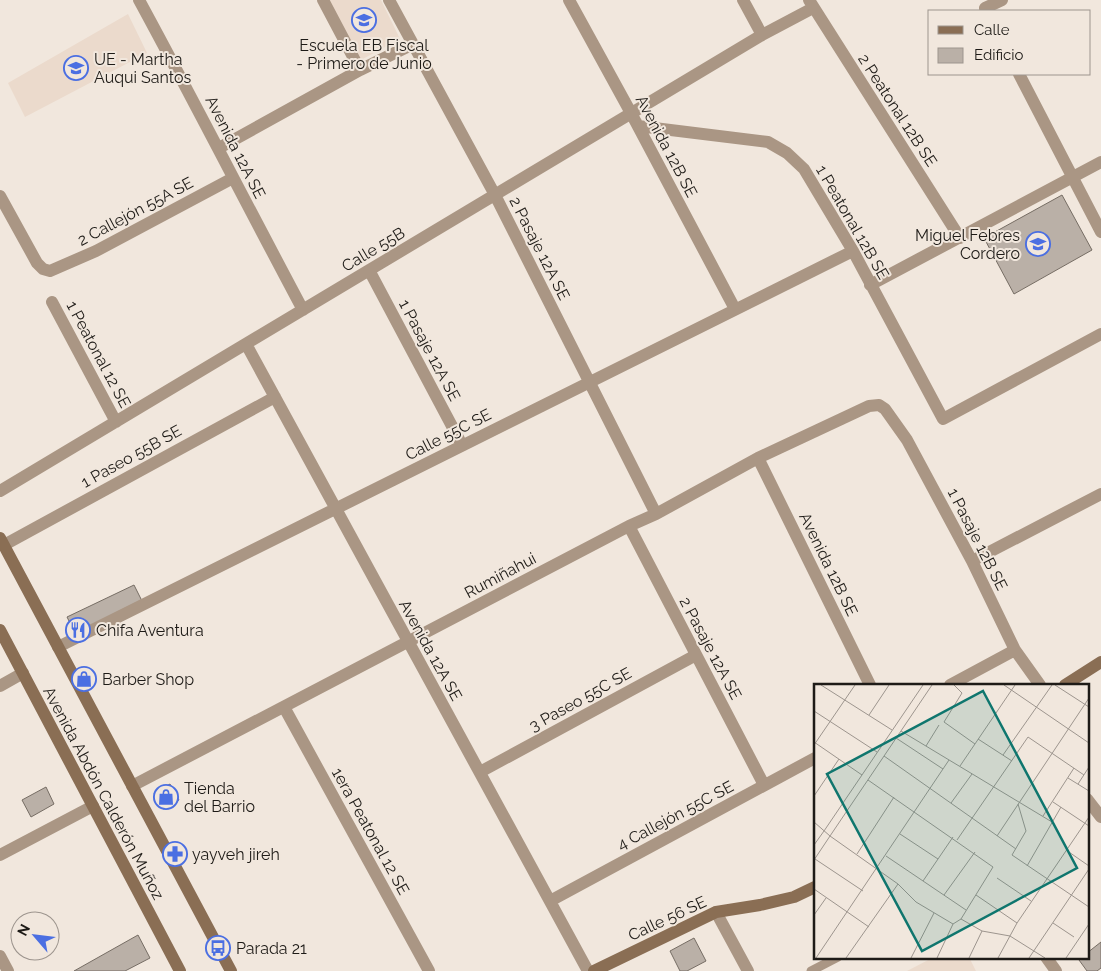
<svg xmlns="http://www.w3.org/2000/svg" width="1101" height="971" viewBox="0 0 1101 971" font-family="Raleway,sans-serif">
<rect width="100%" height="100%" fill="#f1e7dd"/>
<path fill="#ebdacc" d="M329,0H381L400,39L359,61Z
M128,14L147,53L25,117L8,83Z
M934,957H969L976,971H907Z"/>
<path fill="#bab0a7" stroke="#766d64" d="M1062,195L1092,250L1014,294L984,238Z
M134,585L143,603L76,635L67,617Z
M170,784L179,800L163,809L154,793Z
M46,787L54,804L31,817L22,800Z
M138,935L150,958L125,971H74Z
M694,938L706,961L687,971H680L670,951Z
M1101,942V968L1097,971H1087L1079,960L1082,957H1087V953Z"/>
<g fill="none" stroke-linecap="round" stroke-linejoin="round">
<path stroke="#aa9684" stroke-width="9" d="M811,971L838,957"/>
<path stroke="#aa9684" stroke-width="12" d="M139,0C195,103 248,207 303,310
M323,0L360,70
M389,0L495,195L656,514
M569,0L631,113L735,309
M743,0L762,35
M809,0L960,238
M985,8L1002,0
M1019,74L1101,232
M638,126L768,142L787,153L804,169L853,251L943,419L1101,334
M219,148L360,70L413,44
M0,196L37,263L43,269L50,271L96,251L233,178
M369,270L462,445
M870,285L1101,162
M52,302L116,422
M246,344L588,971
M758,458L870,685
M0,491L762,35L813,8
M629,526L764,785
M4,545L275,397
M972,561L1101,494
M58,647L853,251
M950,685L1015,650
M0,686L23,673
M284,707L429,971
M480,772L696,655
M132,786L629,526L656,514L758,458L869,406L879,405L885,409L907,440L972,561L1015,650L1040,685
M1087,799L1101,817
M0,855L93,806
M550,901L815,758
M716,912L748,971
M0,956L8,971
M1046,957L1056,971"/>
<path stroke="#8a6e54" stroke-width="12" d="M0,538L231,971
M0,630L180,971
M1065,685L1101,662
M594,971L716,912L760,905L794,897L815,887"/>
</g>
<defs>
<symbol id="school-ring" viewBox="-11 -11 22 22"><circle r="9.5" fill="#f1e7dd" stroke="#4b6fe2" stroke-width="1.5"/><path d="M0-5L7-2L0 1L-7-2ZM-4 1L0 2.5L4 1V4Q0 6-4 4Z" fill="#4b6fe2"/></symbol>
<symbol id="restaurant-ring" viewBox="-11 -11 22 22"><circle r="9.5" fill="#f1e7dd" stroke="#4b6fe2" stroke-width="1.5"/><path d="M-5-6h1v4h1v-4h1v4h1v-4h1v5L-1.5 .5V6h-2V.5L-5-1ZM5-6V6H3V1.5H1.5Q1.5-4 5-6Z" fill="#4b6fe2"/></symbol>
<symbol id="shop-ring" viewBox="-11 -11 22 22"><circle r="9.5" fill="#f1e7dd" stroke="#4b6fe2" stroke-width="1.5"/><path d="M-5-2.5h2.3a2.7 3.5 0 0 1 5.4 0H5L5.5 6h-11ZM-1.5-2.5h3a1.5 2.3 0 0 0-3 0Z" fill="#4b6fe2"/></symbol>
<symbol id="pharmacy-ring" viewBox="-11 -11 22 22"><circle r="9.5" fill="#f1e7dd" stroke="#4b6fe2" stroke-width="1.5"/><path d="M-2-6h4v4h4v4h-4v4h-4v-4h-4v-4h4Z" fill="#4b6fe2"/></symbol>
<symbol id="bus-ring" viewBox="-11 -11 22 22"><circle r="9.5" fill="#f1e7dd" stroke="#4b6fe2" stroke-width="1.5"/><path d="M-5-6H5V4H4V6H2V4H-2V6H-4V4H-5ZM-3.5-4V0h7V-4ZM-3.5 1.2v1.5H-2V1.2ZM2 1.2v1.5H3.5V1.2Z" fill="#4b6fe2"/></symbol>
</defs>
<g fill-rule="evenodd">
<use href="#school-ring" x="350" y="6" width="28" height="28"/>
<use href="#school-ring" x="62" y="54" width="28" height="28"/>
<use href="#school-ring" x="1024" y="230" width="28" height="28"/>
<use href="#restaurant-ring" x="64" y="616" width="28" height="28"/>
<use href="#shop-ring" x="70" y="665" width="28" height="28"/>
<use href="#shop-ring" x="152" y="783" width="28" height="28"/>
<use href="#pharmacy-ring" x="161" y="840" width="28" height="28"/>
<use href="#bus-ring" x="204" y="934" width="28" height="28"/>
</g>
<g text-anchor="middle" stroke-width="4" stroke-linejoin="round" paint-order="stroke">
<g font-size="16" fill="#1e1b17" stroke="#f1e7dd" text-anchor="start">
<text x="364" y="51" text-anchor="middle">Escuela EB Fiscal<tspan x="364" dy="18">- Primero de Junio</tspan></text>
<text x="94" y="65">UE - Martha<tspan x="94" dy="18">Auqui Santos</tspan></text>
<text x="1020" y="241" text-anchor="end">Miguel Febres<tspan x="1020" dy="18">Cordero</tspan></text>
<text x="96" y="636">Chifa Aventura</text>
<text x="102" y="685">Barber Shop</text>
<text x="184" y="794">Tienda<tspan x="184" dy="18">del Barrio</tspan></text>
<text x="192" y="860">yayveh jireh</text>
<text x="236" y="954">Parada 21</text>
</g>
<g font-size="16" fill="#1e1b17" stroke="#f1e7dd">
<text transform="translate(898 110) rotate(57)" y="6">2 Peatonal 12B SE</text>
<text transform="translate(667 146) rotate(62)" y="6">Avenida 12B SE</text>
<text transform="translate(236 147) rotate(63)" y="6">Avenida 12A SE</text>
<text transform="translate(135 211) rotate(-28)" y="6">2 Callejón 55A SE</text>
<text transform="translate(853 222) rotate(60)" y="6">1 Peatonal 12B SE</text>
<text transform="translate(540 248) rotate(63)" y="6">2 Pasaje 12A SE</text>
<text transform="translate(373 249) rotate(-31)" y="6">Calle 55B</text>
<text transform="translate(430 350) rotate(62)" y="6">1 Pasaje 12A SE</text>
<text transform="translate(99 354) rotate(62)" y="6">1 Peatonal 12 SE</text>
<text transform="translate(448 434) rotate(-27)" y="6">Calle 55C SE</text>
<text transform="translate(131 456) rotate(-29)" y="6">1 Paseo 55B SE</text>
<text transform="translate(978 539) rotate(63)" y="6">1 Pasaje 12B SE</text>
<text transform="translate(829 564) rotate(64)" y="6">Avenida 12B SE</text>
<text transform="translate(500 575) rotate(-28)" y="6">Rumiñahui</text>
<text transform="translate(711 648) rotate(62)" y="6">2 Pasaje 12A SE</text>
<text transform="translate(431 650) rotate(61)" y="6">Avenida 12A SE</text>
<text transform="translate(580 699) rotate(-29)" y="6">3 Paseo 55C SE</text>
<text transform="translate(104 793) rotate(62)" y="6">Avenida Abdón Calderón Muñoz</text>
<text transform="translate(675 815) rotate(-28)" y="6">4 Callejón 55C SE</text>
<text transform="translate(371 831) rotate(61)" y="6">1era Peatonal 12 SE</text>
<text transform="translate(667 918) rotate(-25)" y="6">Calle 56 SE</text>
</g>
</g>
<g transform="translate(814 684)">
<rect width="275" height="275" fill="#f1e7dd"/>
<path fill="none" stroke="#9d958e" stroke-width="1" d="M7,1L78,46M140,1L148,9L130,38L161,60M190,1L275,59M241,1L275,23M0,27L63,68M55,31L75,1M87,47L238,138M82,54L129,85M164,55L198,77M0,58L48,91M0,61L41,1M112,62L125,41M189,71L238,1M70,72L202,165M146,82L201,1M254,94L275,107M54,96L179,183L147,235L139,240L123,274M264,100L275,83M0,112L25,75M239,118L275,142M137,119L158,90M204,120L212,147L198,171L275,223M229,132L260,84M0,138L16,152L118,1M10,147L109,1M86,150L124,175M183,152L275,14M143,156L214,53L270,91M0,161L10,147M252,166L275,182M43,170L80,113M72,172L152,226M1,175L49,207M0,176L16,152L84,200L102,218L139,240M213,182L247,123M183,194L217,217M109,197L139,153M0,205L55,243M130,211L161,168M162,211L203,239M0,231L12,214M147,235L168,247L196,252L231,274M239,239L260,253M2,274L135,76M32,274L84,200M97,274L120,229M155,274L168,247M184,274L203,239L275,133M215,274L275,185M252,274L275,240"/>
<path fill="#0f766e" fill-opacity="0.15" stroke="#0f766e" stroke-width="2.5" d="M169,7L263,184L108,267L13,90Z"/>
<rect width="275" height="275" fill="none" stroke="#1e1b17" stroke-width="2.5"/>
</g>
<rect x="928" y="10" width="162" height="65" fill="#f1e7dd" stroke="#9d958e"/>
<rect x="938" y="26" width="25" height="8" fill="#8a6e54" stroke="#9d958e"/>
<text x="974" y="35" font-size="15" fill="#1e1b17">Calle</text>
<rect x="938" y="48" width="25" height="15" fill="#bab0a7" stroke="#9d958e"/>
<text x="974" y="60" font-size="15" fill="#1e1b17">Edificio</text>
<g transform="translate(35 936) rotate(298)"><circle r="24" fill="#f1e7dd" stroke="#9d958e"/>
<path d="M0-4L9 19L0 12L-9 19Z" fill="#4b6fe2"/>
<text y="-8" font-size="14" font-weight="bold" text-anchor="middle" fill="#1e1b17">N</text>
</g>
</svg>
